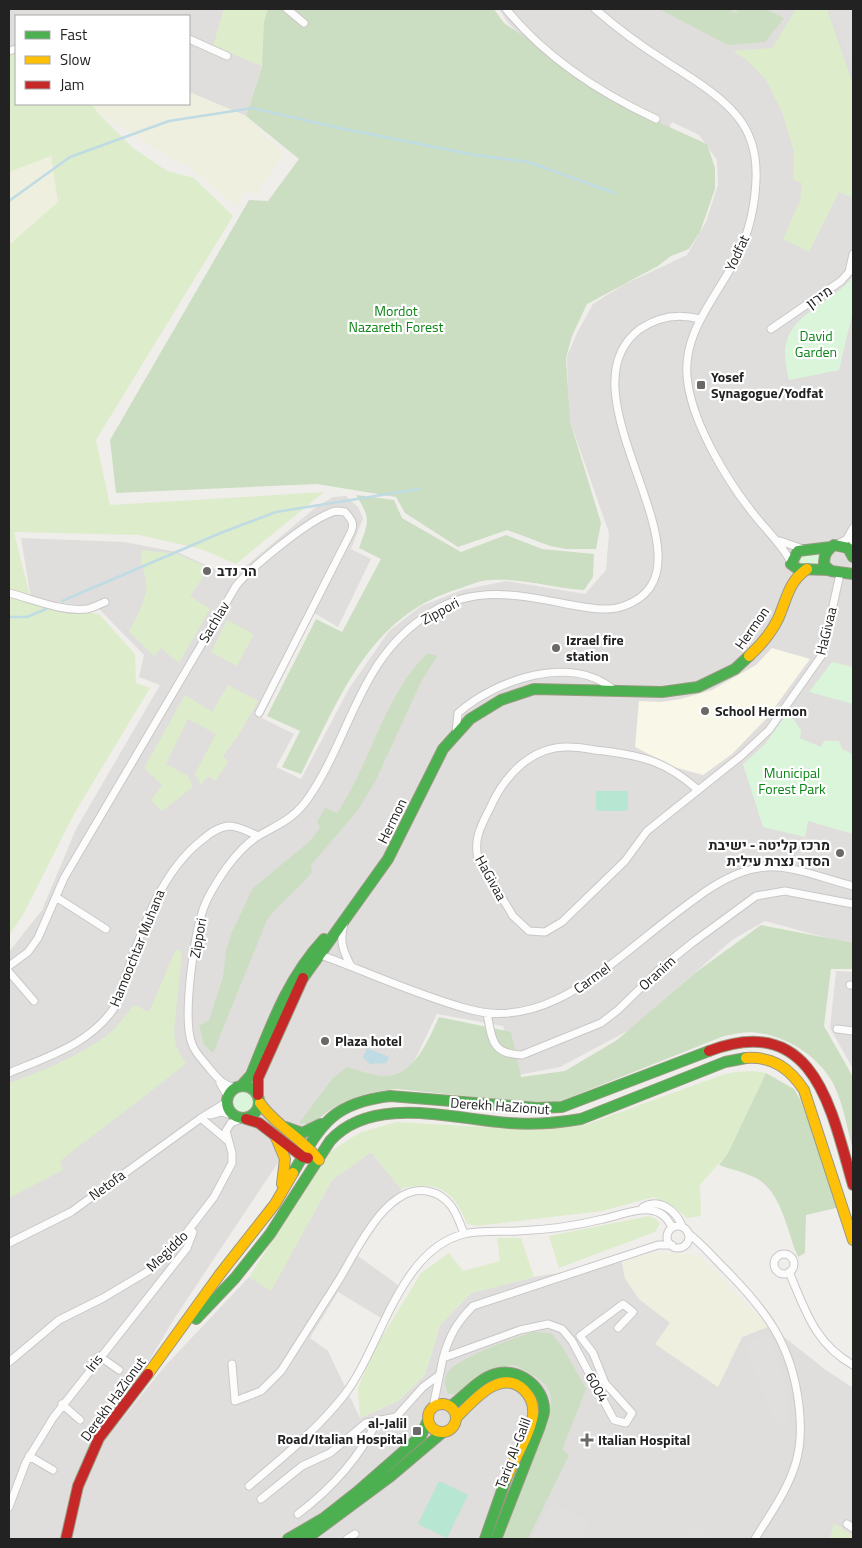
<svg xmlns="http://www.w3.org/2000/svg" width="862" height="1548" viewBox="0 0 862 1548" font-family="'Titillium Web',Heebo,sans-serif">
<rect width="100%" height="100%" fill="#f0eeeb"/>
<path fill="#dfdedc" d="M9,9H224L214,46L262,66L246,116L189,92V16H16V52H9Z
M499,9H853V945L765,921L732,940L631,1029L560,1067L519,1075L503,1026L437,1014L404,1082L341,1095L309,1116L174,1319L95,1452L165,1366L249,1277L271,1290L332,1180L371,1152L401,1189L400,1203L380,1215L358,1256L398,1285L381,1318L338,1292L310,1338L328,1351L360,1418L398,1401L425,1375L440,1325L471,1293L534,1277L622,1262L625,1278L639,1299L671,1323L656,1344L718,1386L742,1337L770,1326L826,1370L853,1388V1536L835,1524L830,1539H9V952L42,910L76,829L160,685L139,677L144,655L97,607L31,599L21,538L124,542L177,552L233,577L316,507L333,497L346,496L358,507L363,518L351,549L371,559L338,627L314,613L262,718L294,734L276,767L301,779L350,687L389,631L421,606L462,590L506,581L585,594L606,570L609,533L569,418L567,356L577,333L593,304L623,285L687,255L706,222L718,185L717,160L699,135L672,122L667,132L640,121L535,49L509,24Z
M836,971L853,972V1069L830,1028Z"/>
<path fill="#f8f7e8" d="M772,648L810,659L766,719L732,754L703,775L674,767L635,747L639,701L661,702L681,699L712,690L756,665Z"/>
<path fill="#efefdf" d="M189,92L246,116L284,153L257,194L245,191L236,207L186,164L174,160L97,112L92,104H189Z
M51,156L58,202L9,245V172Z
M658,1252L697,1255L707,1262L738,1296L770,1326L742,1337L718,1387L655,1344L670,1323L639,1299L625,1278L622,1262Z"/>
<path fill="#ddeccb" d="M224,9H275L262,66L213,46Z
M796,9H827L853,85V198L839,192L809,252L783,239L800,201L802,183L793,180L794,152L782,112L766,80L748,61L733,51L772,48Z
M9,52H16V104H92L97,112L133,148L167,171L194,178L233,216L96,440L110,505L324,492L236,564L201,549L139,535L14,532L32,604L99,614L135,654L136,683L150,688L74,814L23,915L9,935V245L58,202L51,156L9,172Z
M142,550L177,554L209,568L190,596L210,609L179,663L161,648L154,656L129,631C136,619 149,595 146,581C144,565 139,570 142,550Z
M227,620L254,634L237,666L211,652Z
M228,685L258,701L238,736L223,756L228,762L215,781L208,776L201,785L195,774L216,734L188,719L166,764L188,776L193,787L162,811L151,800L162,785L144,768L185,695L212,712Z
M176,949L182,952L174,1032L176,1046L186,1064L60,1161L63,1170L9,1198V1083C43,1071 79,1056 109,1034C119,1026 125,1014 135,1005L149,1012Z
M754,1071L766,1073L728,1153L700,1185L701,1216L687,1218L676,1208L654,1197L602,1211L477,1226L467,1224C454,1190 437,1180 401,1189L371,1152L332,1180L271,1291L249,1277L330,1152L359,1133L396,1122L539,1130L585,1125L722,1075L735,1072Z
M649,1216L656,1219L660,1224L655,1232L559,1268L549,1236Z
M497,1238H521L534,1277L471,1293L440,1325L425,1375L398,1401L360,1418L358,1388L374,1350L421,1273L449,1253L463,1271L500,1261Z
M834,1523L853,1536V1539H830Z"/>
<path fill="#cbdec1" d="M268,9H494L504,23L604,89L620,105L707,144L715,168V189L700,232L689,249L671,256L658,266L587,304L572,336L566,358L570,421L601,523L596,549H566L550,546L507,530L458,547L405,513L396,497L317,484L116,493L110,440L249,200L268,201L299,159L246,116L262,67L264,22Z
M659,9H728L736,13L738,9H765L784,18L765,42L728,45Z
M356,495L394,500L402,518L461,552L506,535L542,549L594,554L593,577L584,590C552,588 523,578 490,580C480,580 468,586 458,589C369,616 340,698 301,774L282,767L300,731L267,716L316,619L342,632L381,559L359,548C369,521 371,519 356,495Z
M428,653L437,656L421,682L376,780L358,810L311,865L312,872C298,890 280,902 267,920L213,1053L204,1045L199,1026L209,1020L223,977L226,951L232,932L253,888L310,841L320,828L317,822L325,808L337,813C370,765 386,691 428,653Z
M761,925L853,943V969H831L824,1026L853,1077V1150C847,1128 843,1103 833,1083C819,1057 788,1037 759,1033C747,1031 736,1034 724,1036L561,1101L536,1103L397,1089C360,1092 339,1101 311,1125L299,1123L333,1078L347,1067C358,1070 371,1075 382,1076C414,1078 428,1040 439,1017L511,1032L521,1077L565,1071L617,1040L695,973Z
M766,1073L794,1089L801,1101L840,1207L806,1215L805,1253L798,1257C787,1232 782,1192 756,1178C744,1172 730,1169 719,1165L728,1153Z
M533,1332L551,1333L564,1349L586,1389L562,1450L569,1455L528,1539H503L504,1528C514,1503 554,1419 551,1397C549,1380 528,1373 515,1365L491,1369L459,1394H448C445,1387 443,1379 448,1372C461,1356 513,1339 533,1332Z"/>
<path fill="#daf5da" d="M853,277V311L839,370L789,380C771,315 819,316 853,277Z
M820,553V564H802L799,560L804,555Z
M832,662L853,667V704L809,692Z
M788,712L801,730L800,738L821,747L824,741H839L842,749L853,754V834L808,821L805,837L763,827L743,764L765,744Z
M232 1102a11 11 0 1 1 22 0a11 11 0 1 1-22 0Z"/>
<path fill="#b7e6d2" d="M596,791H628V811H596Z
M439,1481L468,1495L447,1538L418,1524Z"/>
<path fill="#e0dfde" d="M830,9H850L853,18V71Z
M769,1335L785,1382L789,1421L775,1423L745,1343Z
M553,1502L590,1522L580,1539H531Z
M691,1524L713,1539H681Z"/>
<path fill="#bfdbe3" d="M367,1048L389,1057L386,1063L370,1064L363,1058Z"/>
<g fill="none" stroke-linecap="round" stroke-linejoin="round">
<path stroke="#bfdbe3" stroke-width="2.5" d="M9,201L70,157L169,121L253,108L339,128L475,155L528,162L615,193
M62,601L223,532L276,512L419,489
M9,617H27L46,609"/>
<defs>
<path id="street" d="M287,9L304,23
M506,9C545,57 600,93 656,119
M595,9C617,28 641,46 665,61C689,77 718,93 737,116C752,134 757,157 756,180C755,205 750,229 739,253C719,295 679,333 688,384C694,425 726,479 752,512C765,529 781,543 791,562
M189,39L227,56
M9,51L16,49
M771,329L841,281L849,272L853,254
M780,541L803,549
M836,545L847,539L853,528
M853,555V538
M9,593C33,599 61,612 87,609C93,608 100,604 105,602
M456,733L458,713C495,680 572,653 614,690
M697,789C666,762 644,756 604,751C593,750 581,747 570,747C532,745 504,776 490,808C482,824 473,839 478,858L513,916L529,931L545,932L562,922L625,861L647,831L741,756L769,730L822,655L840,574
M56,897L106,929
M344,924C339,941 343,951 351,966
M318,954C368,972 417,995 468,1009C535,1028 588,983 637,944C659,926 682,908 706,891C765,851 790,869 853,886
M9,966L28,952L38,938L64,878L236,586C252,566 307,522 330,513C335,510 340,511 345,512C351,519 355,523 351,532L259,713
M9,972L34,1001
M850,985H853
M487,1013C492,1039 491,1054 522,1055L601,1023L618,1010L661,968L692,943L756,896L785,891L853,904
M837,1029L853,1031
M9,1073C47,1057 90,1044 114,1008C136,951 153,878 202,840C210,833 218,827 229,826C239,826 249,832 258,836
M220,1083L228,1097
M235,1088C222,1085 217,1077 209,1068C203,1060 195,1053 192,1044C182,1018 194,934 204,907C209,893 218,880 227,867C236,855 247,842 260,835C281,823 295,818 309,797C353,732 359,656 432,612C477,584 524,596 572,605C590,608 607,612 624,606C728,569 553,393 640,329C659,316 678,313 700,319
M210,1115L221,1112L233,1115
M201,1118L227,1140
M643,1207C659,1198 676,1210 682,1226
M667 1237a11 11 0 1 1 22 0a11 11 0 1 1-22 0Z
M689,1234C701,1243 711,1255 722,1266C765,1309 792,1343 799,1406C801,1423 801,1445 796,1462C788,1490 770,1514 755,1539
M9,1243L71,1212L201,1118L227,1102
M774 1264a10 10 0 1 1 20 0a10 10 0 1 1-20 0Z
M789,1272C805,1309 814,1343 853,1365
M99,1356L119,1370
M443,1358C449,1336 457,1322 473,1306L658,1245H672
M9,1362L59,1320L103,1298L150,1270L181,1240L214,1197L232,1163V1153L226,1131L231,1123L241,1119
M232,1364L235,1401L261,1391L281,1371C301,1340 320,1309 340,1278C357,1250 387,1184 427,1191C450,1195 457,1214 464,1234
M62,1404L80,1420
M433,1407L443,1358L520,1330L548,1324L562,1329L572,1341L614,1420L626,1423L632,1413L605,1383L593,1353L580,1336L623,1304L633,1312L618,1328
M29,1456L53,1470
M249,1486C283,1457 318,1429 345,1394C381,1347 399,1250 464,1234C480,1230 500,1232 517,1231C545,1230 575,1226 603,1219C627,1214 660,1197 672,1228
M261,1499L302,1466L330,1453L366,1423L396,1417L423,1387L438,1376
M9,1507L26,1462L53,1418L187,1248L193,1232L190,1229
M298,1514C332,1488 359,1459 377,1421
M847,1524L853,1528
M347,1539L355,1534"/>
<path id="fast" d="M853,557L848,548L834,545C826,551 824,555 824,565L831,571L853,574
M829,570L798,569L791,564L798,551L831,547
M303,978L388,859L443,749L470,719L501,700L534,689L662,692L698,687L735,669L749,656
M227 1102a16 16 0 1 1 32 0a16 16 0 1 1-32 0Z
M241,1086L251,1075C271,1026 287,979 324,939
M285,1127L302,1133L321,1124
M293,1173C321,1125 331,1103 390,1096L537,1108L562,1107L709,1051
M196,1319L235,1278L270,1234L330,1141C372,1094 453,1119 509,1123C533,1125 557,1123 581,1119L725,1062L746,1058
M451,1406C465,1396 478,1379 495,1374C518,1367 545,1387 544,1411C544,1416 541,1421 540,1426L496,1539
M288,1539L324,1518L357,1492L421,1436L428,1420
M306,1539L391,1476L443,1432
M485,1539L506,1479"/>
<path id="slow" d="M749,656C760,646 771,633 778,619C787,599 788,582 807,569
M746,1058C773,1056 790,1069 804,1090L853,1240
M260,1103C276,1126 302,1138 319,1160
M275,1135L285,1159L282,1184
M148,1374L220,1274L275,1204L293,1173
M428 1418a14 14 0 1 1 28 0a14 14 0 1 1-28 0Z
M457,1417C473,1401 501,1367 524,1390C531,1397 534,1406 533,1415C529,1437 514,1459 506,1479"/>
<path id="jam" d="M709,1051C814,1011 831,1108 853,1185
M258,1095V1078L303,978
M246,1119L259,1123L303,1157L308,1158
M66,1539L78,1486L99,1438L148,1374"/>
</defs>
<use href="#street" stroke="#c9c8c7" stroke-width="9"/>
<use href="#fast" stroke="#999a82" stroke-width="12"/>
<use href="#slow" stroke="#999a82" stroke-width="12"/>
<use href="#jam" stroke="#999a82" stroke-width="12"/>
<use href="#street" stroke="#fdfcfc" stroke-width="7"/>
<use href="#fast" stroke="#4caf50" stroke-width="10"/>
<use href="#slow" stroke="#ffc107" stroke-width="10"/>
<use href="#jam" stroke="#c62828" stroke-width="10"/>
</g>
<g fill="#6a6968" stroke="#fff" stroke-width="2">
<rect x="696" y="380" width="10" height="10" rx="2.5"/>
<circle cx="207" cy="571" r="5"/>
<circle cx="556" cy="648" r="5"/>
<circle cx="705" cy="711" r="5"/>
<circle cx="840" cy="853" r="5"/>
<circle cx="325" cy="1041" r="5"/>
<rect x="412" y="1426" width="10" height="10" rx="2.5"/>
<path d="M584.5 1432.5h5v5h5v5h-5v5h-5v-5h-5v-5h5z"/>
</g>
<g text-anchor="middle" stroke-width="4.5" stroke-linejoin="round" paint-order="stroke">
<g font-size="14" fill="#222" stroke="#fff">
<text transform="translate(737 253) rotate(-65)" y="5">Yodfat</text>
<text transform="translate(819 297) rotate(-36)" y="5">מירון</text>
<text transform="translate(440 611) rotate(-28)" y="5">Zippori</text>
<text transform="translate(214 622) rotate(-59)" y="5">Sachlav</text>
<text transform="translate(752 628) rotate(-55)" y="5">Hermon</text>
<text transform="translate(826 631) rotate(-76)" y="5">HaGivaa</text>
<text transform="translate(392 821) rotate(-64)" y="5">Hermon</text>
<text transform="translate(491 878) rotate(61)" y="5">HaGivaa</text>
<text transform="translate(198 938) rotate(-80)" y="5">Zippori</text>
<text transform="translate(137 948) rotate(-68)" y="5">Hamoochtar Muhana</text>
<text transform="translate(657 973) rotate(-42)" y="5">Oranim</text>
<text transform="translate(592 978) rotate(-36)" y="5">Carmel</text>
<text transform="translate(500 1106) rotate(4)" y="5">Derekh HaZionut</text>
<text transform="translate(107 1185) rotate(-36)" y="5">Netofa</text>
<text transform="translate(167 1251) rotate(-44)" y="5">Megiddo</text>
<text transform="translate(94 1363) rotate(-52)" y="5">Iris</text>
<text transform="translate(597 1387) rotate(61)" y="5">6004</text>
<text transform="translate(113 1399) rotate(-54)" y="5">Derekh HaZionut</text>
<text transform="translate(513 1453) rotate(-69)" y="5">Tariq Al-Galil</text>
</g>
<g font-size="14" fill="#0c8416" stroke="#fff">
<text x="396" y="316">Mordot<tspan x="396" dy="16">Nazareth Forest</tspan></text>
<text x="816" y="341">David<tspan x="816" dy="16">Garden</tspan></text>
<text x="792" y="778">Municipal<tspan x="792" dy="16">Forest Park</tspan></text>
</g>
<g font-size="14" font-weight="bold" fill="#222" stroke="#fff" text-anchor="start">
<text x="711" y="382">Yosef<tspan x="711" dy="16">Synagogue/Yodfat</tspan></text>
<text x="217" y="576">הר נדב</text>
<text x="566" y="645">Izrael fire<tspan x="566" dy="16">station</tspan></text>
<text x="715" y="716">School Hermon</text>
<text x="830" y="850" text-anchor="end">מרכז קליטה - ישיבת<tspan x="830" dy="16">הסדר נצרת עילית</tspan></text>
<text x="335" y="1046">Plaza hotel</text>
<text x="407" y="1428" text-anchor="end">al-Jalil<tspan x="407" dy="16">Road/Italian Hospital</tspan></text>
<text x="598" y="1445">Italian Hospital</text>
</g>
</g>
<rect width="862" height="1548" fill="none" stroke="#222222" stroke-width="20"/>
<rect x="15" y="15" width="175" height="90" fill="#ffffff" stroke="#a7a7a7"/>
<rect x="25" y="31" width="25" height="8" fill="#4caf50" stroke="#a7a7a7"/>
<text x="60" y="40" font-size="15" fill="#222222">Fast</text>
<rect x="25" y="56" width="25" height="8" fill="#ffc107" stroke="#a7a7a7"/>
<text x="60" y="65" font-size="15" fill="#222222">Slow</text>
<rect x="25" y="81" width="25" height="8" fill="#c62828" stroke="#a7a7a7"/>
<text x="60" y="90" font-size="15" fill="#222222">Jam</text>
</svg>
